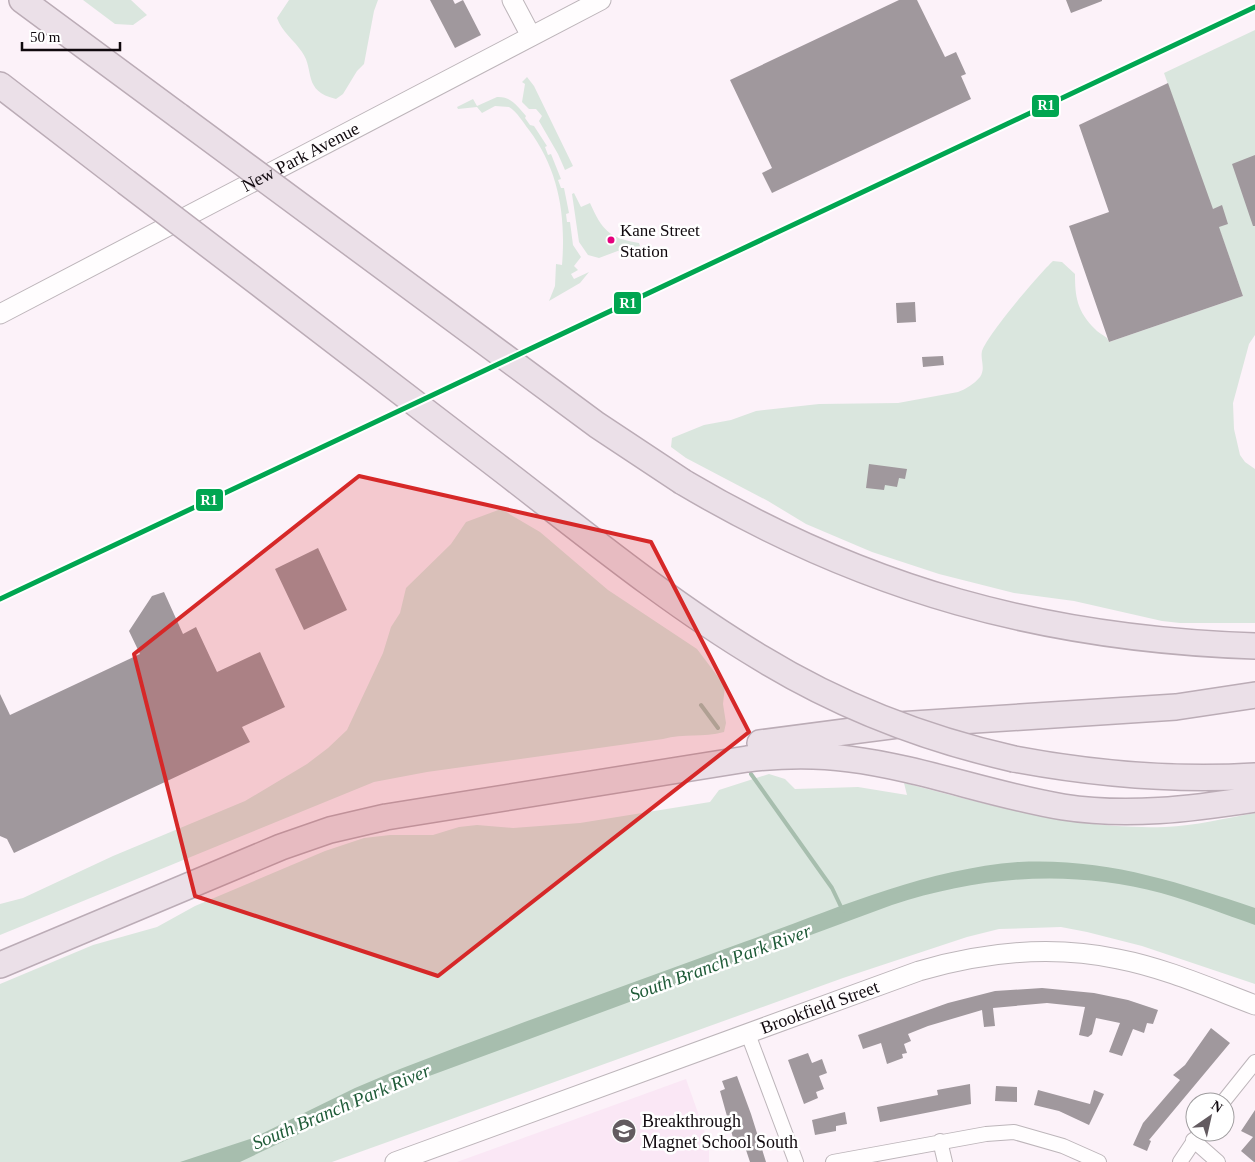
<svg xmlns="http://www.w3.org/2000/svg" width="1255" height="1162" viewBox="0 0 1255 1162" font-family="Georgia,serif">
<rect width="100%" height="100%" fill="#fcf2f9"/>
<path fill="#fae7f5" d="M686,1079L709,1144V1162H457Z"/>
<path fill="#dae6de" d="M83,0H131L147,15L133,25L115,24Z
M289,0H378L374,11L364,64L357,71L343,94L336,99C302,91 315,70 302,52C294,40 282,32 277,18Z
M1255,30V335L1249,344L1233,403L1234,429L1240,455L1245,462L1255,469V623H1180L1162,621L1074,601L1014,593L939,574L872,552L806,524L768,501L686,458L671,447L672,438L704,425L731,420L756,411L819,404L898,403L958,392C966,389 974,384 980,377C986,368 980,360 982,351C988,334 1039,274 1053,261L1062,262L1075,274C1075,297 1077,311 1095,329C1100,335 1107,335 1109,342L1243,296L1164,73Z
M527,77L534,86L573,166L565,170L558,154L539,121L542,116L536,109H529L522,102L525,84L522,82Z
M497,97C511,96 518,107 526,116L525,118L530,125L534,126L547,146L545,147L548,155L551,154L561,179L558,180L561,188H564L569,213L566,214L567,222H570L573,245L581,257L574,266L578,270L571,274L574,279L589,272L580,283L549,301L555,286L556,264L562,265C566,216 559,170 529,130C523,122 517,112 509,107L495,106L482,113L477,107L458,109L457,107L473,99L477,106Z
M574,193L581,207L590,203C602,230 609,238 639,243L640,246L633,250L631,246L599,258L588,255L579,242L572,194Z
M501,509L540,532L608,590L697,649L725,686L723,704L726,723L724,732C703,738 684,733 663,739L427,772L374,782L0,935V904L23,898L113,856L245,801L307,764L328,748L347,730L383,653L391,627L400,613L406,588L451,544L466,522Z
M769,774L785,779L795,789L858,787L907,795L904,783C990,805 1075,830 1165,827C1195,826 1226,818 1255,813V984L1142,946L1087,932L1061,927L999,929L967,937L843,978L332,1162H0V984L93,945L157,927L195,906L325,851L364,838L390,835H433L459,827L477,825L513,828L580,823L710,802L719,790Z"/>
<path fill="#a7beae" d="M1019,862C1105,858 1175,881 1255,908V925C1224,914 1193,902 1161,893C1070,869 981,876 892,905L394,1089L240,1162H180L253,1138L355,1088L400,1069C514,1025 629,984 744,942C833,910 924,869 1019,862Z"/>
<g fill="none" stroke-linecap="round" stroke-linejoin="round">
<path stroke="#a7beae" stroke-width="4" d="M701,705L718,728
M751,774L832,888L843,911"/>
</g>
<path fill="#a0989d" d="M430,0H453L455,4L463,0L481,35L455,48Z
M899,0H917L945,57L956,52L966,74L961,76L971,99L772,193L762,173L772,168L730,80Z
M1066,0H1102V1L1071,13Z
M1168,83L1213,209L1222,205L1228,224L1219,227L1243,296L1109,342L1069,226L1109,212L1079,125Z
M1255,155V226H1253L1232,164Z
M915,302L916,322L897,323L896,303Z
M943,356L944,365L923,367L922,357Z
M869,464L907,469L905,479L899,478L897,487L885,485L884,490L866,488Z
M318,548L347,610L304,630L275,569Z
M164,592L183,634L196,627L217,672L260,652L285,707L242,727L250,742L14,853L7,839L0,836V694L10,715L140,654L129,631L152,596Z
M1042,988L1094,993L1128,1000L1158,1010L1153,1024L1147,1023L1144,1033L1133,1029L1122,1056L1109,1052L1120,1023L1096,1018L1092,1034L1088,1037L1079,1035L1085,1007L1047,1003L993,1008L995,1026L984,1027L982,1010L928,1026L908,1034L911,1041L904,1044L907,1053L902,1054L903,1058L887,1064L881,1043L863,1049L858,1035L948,1003L995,991Z
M1211,1028L1230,1043L1149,1140L1151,1141L1147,1151L1133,1145L1143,1123L1180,1080L1173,1075L1185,1065Z
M808,1053L812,1063L822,1059L827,1073L819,1076L824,1089L816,1092L818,1098L804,1104L788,1060Z
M737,1076L751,1114L766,1162H750L744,1144L735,1145L720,1091L725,1089L722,1081Z
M970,1084L971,1104L880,1122L877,1107L938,1095L937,1090Z
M996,1086L1017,1087V1102L995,1101Z
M1038,1090L1090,1104L1094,1090L1104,1094L1089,1125L1059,1111L1034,1105Z
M1255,1110V1162H1254L1241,1151L1253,1137L1241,1131Z
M845,1112L847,1124L836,1126V1131L815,1135L812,1120Z"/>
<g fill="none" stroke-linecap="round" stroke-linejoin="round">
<defs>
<path id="street" d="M748,1034L796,1162
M1223,1102L1255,1062
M1193,1140L1218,1162
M940,1141L945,1162
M833,1162L986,1134L1014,1132L1063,1146L1099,1162
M1180,1162L1200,1132"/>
<g id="secondary">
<path d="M512,0L531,36"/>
<path id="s1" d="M0,314L601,0"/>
<path id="s2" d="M395,1162L919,971C984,952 1052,945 1118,959C1165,968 1210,988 1255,1005"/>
</g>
<path id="highway" d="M22,0L179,116
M0,85L126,182
M683,482C865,590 1044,639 1255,646
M760,743L898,725L1176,707L1255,695
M1014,759C1094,774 1173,781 1255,776
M0,965L281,847L330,830L386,817L747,759C781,755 815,754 849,759C921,768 991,795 1063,807C1127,817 1191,809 1255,799"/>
</defs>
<use href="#street" stroke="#bdb5ba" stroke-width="16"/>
<use href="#secondary" stroke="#bdb5ba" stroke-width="21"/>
<use href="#highway" stroke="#bbacb6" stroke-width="28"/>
<use href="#street" stroke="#fffdfe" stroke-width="14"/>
<use href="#secondary" stroke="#fffdfe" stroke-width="19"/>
<use href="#highway" stroke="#ebe0e8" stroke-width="25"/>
<defs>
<path id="highway-bridge" d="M179,116L597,425L683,482
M126,182C247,274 367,366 488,459C577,527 664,600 761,658C838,705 926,739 1014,759"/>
</defs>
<use href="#highway-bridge" stroke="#bbacb6" stroke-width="28" stroke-linecap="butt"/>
<use href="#highway-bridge" stroke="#ebe0e8" stroke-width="25"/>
<defs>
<path id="rail-1" d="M0,599L1255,7"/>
</defs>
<use href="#rail-1" stroke="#fff" stroke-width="9"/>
<use href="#rail-1" stroke="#00a651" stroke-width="5"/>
</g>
<path fill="#d62828" fill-opacity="0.2" stroke="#d62828" stroke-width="4" stroke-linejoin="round" d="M359,476L651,542L749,732L438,976L195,896L134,654Z"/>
<defs>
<symbol id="school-disc" viewBox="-11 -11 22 22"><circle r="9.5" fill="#635b60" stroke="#fff"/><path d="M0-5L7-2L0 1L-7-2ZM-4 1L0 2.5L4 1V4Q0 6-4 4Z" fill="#fff"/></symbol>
</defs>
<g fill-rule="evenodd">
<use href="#school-disc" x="610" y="1117" width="28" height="28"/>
</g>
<circle fill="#e5007d" stroke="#fff" stroke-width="2" cx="611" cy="240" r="4.5"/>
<g text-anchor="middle" stroke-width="5" stroke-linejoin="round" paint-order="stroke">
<g font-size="17" fill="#10090e" stroke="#fff" text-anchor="start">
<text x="620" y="236">Kane Street<tspan x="620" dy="21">Station</tspan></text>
</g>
<g font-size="18" fill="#10090e" stroke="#fff">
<text dy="6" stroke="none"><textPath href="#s1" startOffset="339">New Park Avenue</textPath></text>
<text dy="6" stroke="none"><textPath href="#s2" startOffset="452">Brookfield Street</textPath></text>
</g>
<g font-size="18" fill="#10090e" stroke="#fff" text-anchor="start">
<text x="642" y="1127">Breakthrough<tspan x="642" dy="21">Magnet School South</tspan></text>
</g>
<g font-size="19" font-style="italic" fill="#1f5b38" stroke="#fff">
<text transform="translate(720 962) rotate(-20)" y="7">South Branch Park River</text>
<text transform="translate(341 1106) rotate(-23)" y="7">South Branch Park River</text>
</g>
</g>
<g stroke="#fff" stroke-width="2">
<rect x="1031" y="94" width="29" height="24" rx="5" fill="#00a651"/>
<rect x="613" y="291" width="29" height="24" rx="5" fill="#00a651"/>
<rect x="195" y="488" width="29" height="24" rx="5" fill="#00a651"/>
</g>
<g font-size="14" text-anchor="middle" font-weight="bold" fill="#fff">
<text x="1046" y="110">R1</text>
<text x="628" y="308">R1</text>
<text x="209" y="505">R1</text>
</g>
<g transform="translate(1210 1117) rotate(34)"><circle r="24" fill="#ffffff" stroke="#9f9d9f"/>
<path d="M0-4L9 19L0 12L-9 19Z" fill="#635b60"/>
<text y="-8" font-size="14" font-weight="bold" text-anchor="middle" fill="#10090e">N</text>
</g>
<path d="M22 42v8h98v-8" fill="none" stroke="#10090e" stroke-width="2.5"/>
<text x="30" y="42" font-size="15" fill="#10090e" stroke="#ffffff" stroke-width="4" paint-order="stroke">50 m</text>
</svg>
